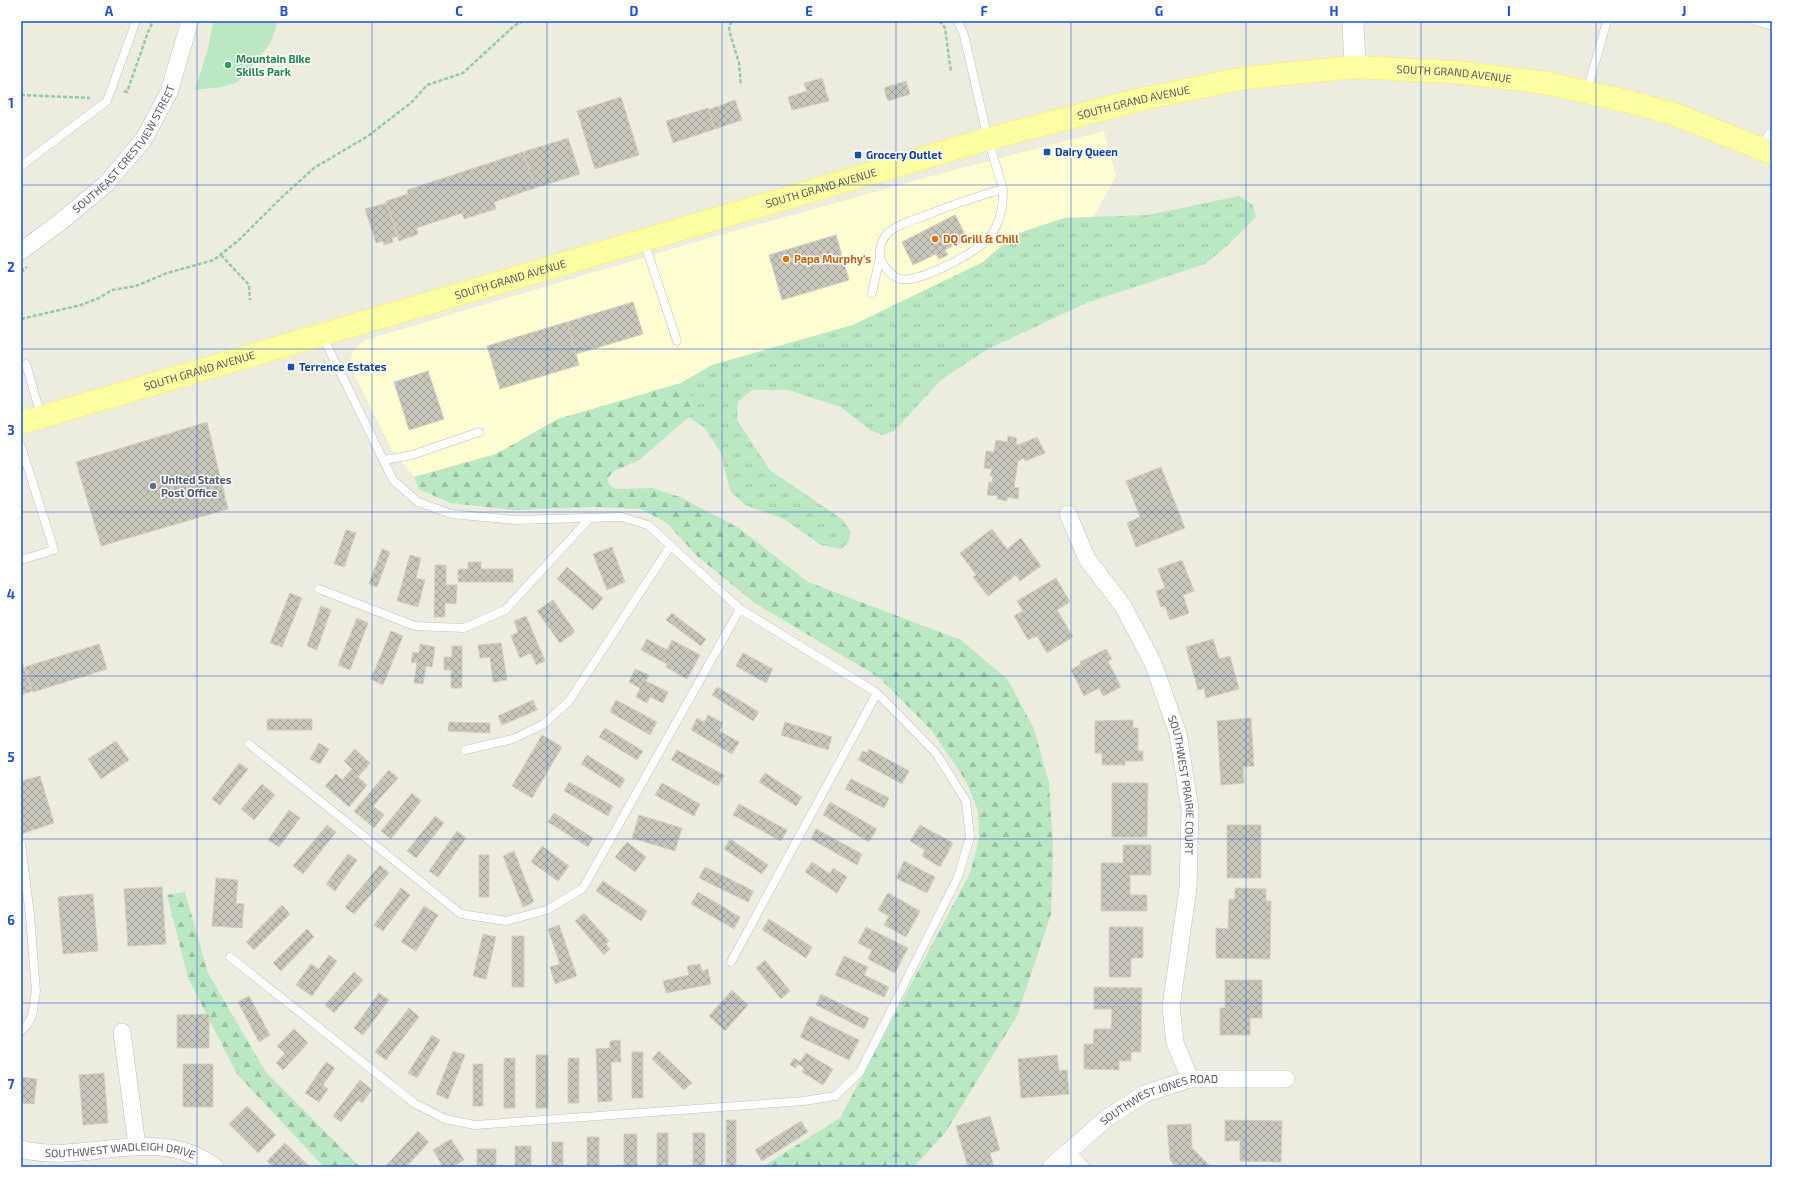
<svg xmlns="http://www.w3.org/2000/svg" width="1793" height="1188" viewBox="0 0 1793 1188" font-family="'Exo 2',sans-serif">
<defs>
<pattern id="grass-tufts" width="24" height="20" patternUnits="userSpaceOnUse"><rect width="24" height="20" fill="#b9e8c2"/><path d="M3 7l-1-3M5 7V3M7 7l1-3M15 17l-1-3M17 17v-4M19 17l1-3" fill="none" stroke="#99bfa1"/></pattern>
<pattern id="forest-firs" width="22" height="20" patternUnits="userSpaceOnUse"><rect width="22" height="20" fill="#b9e8c2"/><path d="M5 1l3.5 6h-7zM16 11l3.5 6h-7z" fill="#99bfa1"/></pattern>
<pattern id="building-cross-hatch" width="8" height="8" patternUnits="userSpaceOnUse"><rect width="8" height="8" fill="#c8c7bc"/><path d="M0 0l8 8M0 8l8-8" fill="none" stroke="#a5a59c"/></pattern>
</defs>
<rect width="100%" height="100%" fill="#ededdf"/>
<path fill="#fffdd2" d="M1104,131L1116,177L1093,217L1064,218L1014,235L983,262L853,325L712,365L681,383L558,419L496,454L414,477L391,448L352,370L351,358L355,348L365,340L706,239L939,174Z"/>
<path fill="url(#grass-tufts)" d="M1239,196L1253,205L1256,217L1228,245L1205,264L1086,303L986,350L941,380L894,431L882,435L870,430L841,407L788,390H752L738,402L737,420L770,470L843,520L851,532L848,543L841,549L821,545L784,519L745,505L730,491L721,453L705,428L689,417L693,399L681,383L712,365L853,325L983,262L1014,235L1064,218L1148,215Z"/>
<path fill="url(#forest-firs)" d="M681,383L693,399L689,417L638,461L614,471L607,479L610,485L616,489L652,488L680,497L739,528L808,582L961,640L1008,680L1034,729L1049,783L1053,846L1051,914L1017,1016L945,1133L914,1167H762L840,1118L970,873L979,839L978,810L966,781L932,731L880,678L755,603L697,556L667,523L641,509L595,507L514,510L450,503L419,489L414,477L496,454L558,419Z
M185,892L208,973L265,1071L360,1167H324L237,1074L188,978L167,895Z"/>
<path fill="#b9e8c2" d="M213,21H278L270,44L238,82L222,87L195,90L208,49Z"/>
<path fill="url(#building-cross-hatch)" stroke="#d2d0bd" d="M822,78L829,101L792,110L788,97L807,91L804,83Z
M906,81L910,94L888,101L884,88Z
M621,97L639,155L595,169L577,111Z
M735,100L742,120L715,129L708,110Z
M708,108L715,129L673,143L666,121Z
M568,138L580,174L535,188L523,152Z
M523,152L535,188L494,202L496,209L464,219L462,213L416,228L418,234L399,241L386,201L408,194L407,190Z
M387,203L398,236L392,238L393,242L384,245L383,241L376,243L365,209Z
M955,215L967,238L945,250L948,255L939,259L936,254L913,265L902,242Z
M836,235L849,280L782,300L769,255Z
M633,302L643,334L576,354L567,322Z
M567,322L579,365L500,389L487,346Z
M428,371L444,419L409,430L394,382Z
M207,422L228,509L101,546L76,462Z
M1008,436L1017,438L1016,443L1018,445L1037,437L1045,453L1025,461L1024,458L1018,461L1014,487L1019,488L1018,499L1007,497V501L997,499L998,496L987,495L989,482H992L993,476H990L992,469L984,468L986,451L994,452L996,440L1007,442Z
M1161,467L1185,528L1136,547L1127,523L1140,517L1126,481Z
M992,529L1007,549L1021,538L1041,566L1020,581L1016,575L988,596L973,577L976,575L960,553Z
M346,530L356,533L344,567L334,564Z
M612,547L625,582L607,590L593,554Z
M382,549L390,552L377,587L369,584Z
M410,555L421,558L416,578L425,580L418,607L397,601Z
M1182,560L1194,591L1183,595L1189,613L1170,620L1165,606L1161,607L1156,591L1165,588L1158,569Z
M468,562H481V569H513V582H458V569H468Z
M435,565H446V585H457L456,604L445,603V617H434Z
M567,567L603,598L593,610L557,579Z
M1056,578L1070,602L1057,610L1073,637L1047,653L1037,636L1028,640L1014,616L1023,611L1017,601Z
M290,593L302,598L282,647L270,643Z
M553,600L575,632L560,643L537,611Z
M321,606L331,610L317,650L307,646Z
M672,613L706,639L701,646L666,620Z
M526,616L545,661L536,665L531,653L520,658L511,636L518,632L514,621Z
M357,618L368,623L350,670L338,665Z
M391,631L403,636L383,685L371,679Z
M647,639L667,650L672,640L700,655L687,679L666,667L667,664L641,650Z
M1213,639L1219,659L1230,656L1239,689L1206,698L1204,688L1198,690L1186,647Z
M501,643L507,680L493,682L490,657L480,658L478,645Z
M99,644L107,669L33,692L25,667Z
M420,644L435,647L432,667L426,666L423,684L414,683L417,663L411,662L413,652L419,653Z
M452,646H462V688H451V670H444V657H452Z
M1106,649L1112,659L1108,661L1121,687L1103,696L1099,688L1084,696L1071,670L1081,664L1080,662Z
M743,653L773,669L766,683L736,666Z
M21,659L32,691L21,695Z
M635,669L649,675L646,681L668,692L663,703L650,697L647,703L636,697L640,688L629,682Z
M717,687L759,712L753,721L712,695Z
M533,700L537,710L502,725L498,716Z
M616,700L657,722L650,735L610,712Z
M708,715L723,723L719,731L739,742L732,754L691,730L697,718L704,722Z
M1251,718L1254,766L1243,767L1244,783L1221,785L1217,721Z
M267,719H312V730H267Z
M1133,720V728H1138V751H1143V761H1125V765H1102V753H1095V721Z
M449,722L490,723V733L448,731Z
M785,722L832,737L828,750L781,735Z
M605,728L643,751L637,760L599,737Z
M542,735L562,747L532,798L512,786Z
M116,741L129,760L101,779L88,759Z
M319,743L329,749L320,764L310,759Z
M355,749L370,763L358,777L367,785L349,807L325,786L336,774L342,780L352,769L344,761Z
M869,749L909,771L902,784L858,760L863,751L867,753Z
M677,750L724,775L718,786L671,760Z
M587,755L625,779L620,788L581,764Z
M239,763L248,769L220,805L212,799Z
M389,770L398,778L373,806L384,815L374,828L354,811Z
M765,773L802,797L796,806L759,782Z
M40,776L54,823L21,834V781Z
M851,779L889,798L884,808L845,789Z
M569,782L613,806L608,816L564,791Z
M662,783L700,804L694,816L655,795Z
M1112,783H1148L1147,837H1112Z
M262,784L275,795L254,820L241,809Z
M412,793L421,801L391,839L381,831Z
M830,802L877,829L869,842L823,815Z
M739,804L787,830L781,841L733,815Z
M289,810L300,818L279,847L268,840Z
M554,813L593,838L588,847L548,822Z
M639,815L682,828L675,851L632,838Z
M435,816L444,823L416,858L407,851Z
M327,825L336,832L303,874L293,866Z
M920,825L953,843L940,867L922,856L925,850L910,841Z
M1227,825H1261V878H1227Z
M816,829L862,854L857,865L811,839Z
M457,831L466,838L438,877L429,871Z
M730,839L768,865L762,874L724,849Z
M627,842L646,857L635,872L615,857Z
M1123,845H1151V875H1130V895H1147V911H1101V863H1123Z
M542,846L569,866L558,881L531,862Z
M514,851L534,902L523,907L503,856Z
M348,854L357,860L335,891L326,884Z
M479,855H489V897H479Z
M904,861L935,877L927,893L896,878Z
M812,862L830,874L833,868L847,877L837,893L805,872Z
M380,865L389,873L354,914L345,907Z
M705,867L754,891L748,902L699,878Z
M216,878L238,880L236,903L244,904L242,928L212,926Z
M603,881L647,911L641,921L596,891Z
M162,887L166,944L128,946L124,889Z
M401,888L410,895L383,931L374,925Z
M1235,888L1266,889V901H1271L1270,959L1216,958V928L1228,929L1229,899H1235Z
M698,892L740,917L734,929L691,904Z
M888,893L920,911L906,937L884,925L889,916L878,910Z
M93,894L98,951L63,954L58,897Z
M282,905L290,914L254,950L246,942Z
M424,906L438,915L416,951L401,942Z
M584,913L609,941L606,944L610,949L604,955L575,921Z
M769,919L812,947L806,958L762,930Z
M559,925L577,976L555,984L550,967L560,964L548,929Z
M866,927L908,948L895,973L868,959L872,950L858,943Z
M1109,927H1143V958H1131V977H1109Z
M307,929L314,937L281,971L273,963Z
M483,934L496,937L486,979L473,976Z
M512,936H524V987H512Z
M329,955L337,961L312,996L296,985L311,964L319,969Z
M844,956L868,967L864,975L889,987L884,997L835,975Z
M765,960L790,991L781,999L756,968Z
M700,964L702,971L708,969L711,984L666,993L663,981L689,975L687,966Z
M354,972L363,980L334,1013L325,1005Z
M1225,980H1262V1018H1250V1035H1220V1008H1225Z
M1094,987L1142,988L1141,1052H1131V1061H1119V1070L1084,1069V1044H1093L1094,1029H1111L1112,1009H1094Z
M732,990L748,1005L725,1031L709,1016Z
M379,993L389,1000L363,1035L354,1028Z
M821,994L869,1018L864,1029L816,1005Z
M249,996L270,1035L259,1042L238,1002Z
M409,1008L419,1017L386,1060L375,1052Z
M209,1014V1048H177V1015Z
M810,1016L859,1040L849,1060L800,1037Z
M294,1029L308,1043L283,1070L276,1063L285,1053L277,1046Z
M432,1035L440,1040L417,1078L408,1073Z
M620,1040L621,1062H611L612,1101L598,1102L596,1049L610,1048V1041Z
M453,1051L465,1055L448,1099L436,1094Z
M659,1051L692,1083L684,1090L652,1059Z
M632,1052H643V1098H632Z
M806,1053L833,1069L823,1085L802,1072L804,1068L798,1064L796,1068L790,1065L794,1058L800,1062Z
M536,1055H548V1108H536Z
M1057,1055L1059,1071L1067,1070L1069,1094L1021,1098L1018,1059Z
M504,1058H515V1108H504Z
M568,1058H579V1103H568Z
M326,1062L335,1068L323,1085L328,1089L319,1102L305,1093Z
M183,1064H213V1107H183Z
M473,1064H483V1106H473Z
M104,1073L108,1123L83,1125L79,1075Z
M21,1077L37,1079L34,1104L21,1103Z
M360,1080L372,1090L362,1103L358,1100L341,1122L333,1116Z
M247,1106L276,1135L258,1153L229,1124Z
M990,1116L1000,1150L990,1153L994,1167H968L956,1126Z
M726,1120H736V1167H726Z
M1225,1120L1282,1121L1281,1162L1240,1161V1141H1225Z
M801,1121L808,1132L762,1161L755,1150Z
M1191,1124L1192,1148L1211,1167H1174L1175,1166L1170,1160L1167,1125Z
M418,1131L429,1142L406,1167H385Z
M657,1133H668V1167H657Z
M693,1133H705V1167H693Z
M624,1134H637V1167H624Z
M587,1137H599V1167H587Z
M451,1139L464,1160L452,1167H438L442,1165L433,1150Z
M552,1142H563V1167H552Z
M285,1143L310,1167H273L267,1161Z
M515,1146H531V1167H515Z
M477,1149H496V1167H477Z"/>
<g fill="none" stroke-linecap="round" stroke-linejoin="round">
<defs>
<path id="service" d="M958,21L964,35L988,139L1003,189C975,197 948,206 922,217C910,221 896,225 887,234C881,240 878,252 881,260C885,268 890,276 900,279C917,284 978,252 989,238C1001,222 1003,208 1003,189
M1755,21L1772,26
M1587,91L1607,21
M21,166L107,101L136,21
M644,241L677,341
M872,293L880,257
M26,364L41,416
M21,446L54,550L21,560
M384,460L412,455L479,432
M319,589L415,626L464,628L505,610L590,518
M249,744L461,914L506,921L547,910L583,888L740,609
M465,750L513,739L544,724L569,701L671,545
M21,844L30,916L36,991L32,1016L27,1025L21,1031
M230,957L414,1103L445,1119L475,1125L804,1101L835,1096L860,1072L958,877L970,837L966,801L936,753L877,693L740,609L648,525L621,517L515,520L451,514L418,502L393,480L322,335
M731,962L877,693"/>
<g id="minor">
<path d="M1765,150L1772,137"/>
<path id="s1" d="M21,251L59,223L106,184L144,139L169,92L190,21"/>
<path id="s2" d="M1068,514L1087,559L1123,606L1153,663L1178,734L1190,809L1188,888L1171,1007L1175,1043L1190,1079"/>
<path d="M122,1032L137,1146"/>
<path id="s3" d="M21,1149C85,1166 157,1123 215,1167"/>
<path d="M1066,1153L1080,1167"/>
<path id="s4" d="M1051,1167L1107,1118L1144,1094L1190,1079H1286"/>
</g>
<path id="tertiary" d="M1353,21L1355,67"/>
<g id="primary">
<path id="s5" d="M21,423L988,139L1142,99L1245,78L1355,67L1455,72L1547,83L1630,102L1674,114L1772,153"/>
</g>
</defs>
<use href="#service" stroke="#bcbec5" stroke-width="9"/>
<use href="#minor" stroke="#bcbec5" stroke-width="18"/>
<use href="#tertiary" stroke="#bcbec5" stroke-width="22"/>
<use href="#primary" stroke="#feee47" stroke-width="23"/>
<path stroke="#92c9ac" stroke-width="2.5" stroke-dasharray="4 2" stroke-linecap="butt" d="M731,21L729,30L739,63L741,85
M939,21L945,28L951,72
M124,91L127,92L148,32L153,21
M21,95L90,98
M221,255L249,285L250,300
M21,272L27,267
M21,319L81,305L99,298L112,290L136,286L167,273L214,260L240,239L281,198L314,168L368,136L412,102L427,85L463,73L514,26L523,21"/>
<use href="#service" stroke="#fff" stroke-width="8"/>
<use href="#minor" stroke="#fff" stroke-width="17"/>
<use href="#tertiary" stroke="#fff" stroke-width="21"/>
<use href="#primary" stroke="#fcffa2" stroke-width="22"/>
</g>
<path fill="none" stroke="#1d4ed8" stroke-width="1" stroke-opacity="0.55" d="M197,21V1167M372,21V1167M547,21V1167M722,21V1167M896,21V1167M1071,21V1167M1246,21V1167M1421,21V1167M1596,21V1167M21,185H1772M21,349H1772M21,512H1772M21,676H1772M21,839H1772M21,1003H1772"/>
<circle fill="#2e9e5b" stroke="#fff" stroke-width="1.5" cx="228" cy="65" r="4"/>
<g fill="#1a4fb4" stroke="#fff" stroke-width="1.5">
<rect x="1043" y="148" width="8" height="8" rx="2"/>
<rect x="854" y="151" width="8" height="8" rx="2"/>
<rect x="287" y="363" width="8" height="8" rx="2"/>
</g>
<g fill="#e8710a" stroke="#fff" stroke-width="1.5">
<circle cx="935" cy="239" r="4"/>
<circle cx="786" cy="259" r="4"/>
</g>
<circle fill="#5c6f8a" stroke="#fff" stroke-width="1.5" cx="153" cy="486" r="4"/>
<g text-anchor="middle" stroke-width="3" stroke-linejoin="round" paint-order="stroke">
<g font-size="11" font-weight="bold" fill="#27864d" stroke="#fff" text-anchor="start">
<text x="236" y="63">Mountain Bike<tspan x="236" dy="13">Skills Park</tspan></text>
</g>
<g font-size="11" fill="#585b62" stroke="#fff">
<text dy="4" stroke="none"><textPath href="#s5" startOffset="1482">SOUTH GRAND AVENUE</textPath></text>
<text dy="4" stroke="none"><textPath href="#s5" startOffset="1158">SOUTH GRAND AVENUE</textPath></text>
<text dy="4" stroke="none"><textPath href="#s1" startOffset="147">SOUTHEAST CRESTVIEW STREET</textPath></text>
<text dy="4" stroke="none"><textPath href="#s5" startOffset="834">SOUTH GRAND AVENUE</textPath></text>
<text dy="4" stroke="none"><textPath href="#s5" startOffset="510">SOUTH GRAND AVENUE</textPath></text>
<text dy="4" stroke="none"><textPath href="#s5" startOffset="186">SOUTH GRAND AVENUE</textPath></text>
<text dy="4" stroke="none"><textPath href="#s2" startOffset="299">SOUTHWEST PRAIRIE COURT</textPath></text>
<text dy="4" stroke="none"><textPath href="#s4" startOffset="131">SOUTHWEST JONES ROAD</textPath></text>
<text dy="4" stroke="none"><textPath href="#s3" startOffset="100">SOUTHWEST WADLEIGH DRIVE</textPath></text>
</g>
<g font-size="11" font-weight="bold" fill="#164399" stroke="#fff" text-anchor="start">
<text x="1055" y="156">Dairy Queen</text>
<text x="866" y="159">Grocery Outlet</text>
<text x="299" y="371">Terrence Estates</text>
</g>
<g font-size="11" font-weight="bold" fill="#c56008" stroke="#fff" text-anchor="start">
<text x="943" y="243">DQ Grill &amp; Chill</text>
<text x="794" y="263">Papa Murphy's</text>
</g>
<g font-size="11" font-weight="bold" fill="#4e5e75" stroke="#fff" text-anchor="start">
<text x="161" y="484">United States<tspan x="161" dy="13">Post Office</tspan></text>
</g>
</g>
<rect width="1793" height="1188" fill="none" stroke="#ffffff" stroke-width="44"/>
<rect x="22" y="22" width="1749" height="1144" fill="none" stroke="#1d4ed8" stroke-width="1.5"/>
<g font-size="13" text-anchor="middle" font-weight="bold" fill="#1d4ed8">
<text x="109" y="16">A</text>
<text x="284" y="16">B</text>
<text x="459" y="16">C</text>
<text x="634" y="16">D</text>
<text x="809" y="16">E</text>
<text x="984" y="16">F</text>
<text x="1159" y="16">G</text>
<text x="1334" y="16">H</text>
<text x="1509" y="16">I</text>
<text x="1684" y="16">J</text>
<text x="11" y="108">1</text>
<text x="11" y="272">2</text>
<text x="11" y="435">3</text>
<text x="11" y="599">4</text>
<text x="11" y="762">5</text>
<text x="11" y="925">6</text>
<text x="11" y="1089">7</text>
</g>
</svg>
